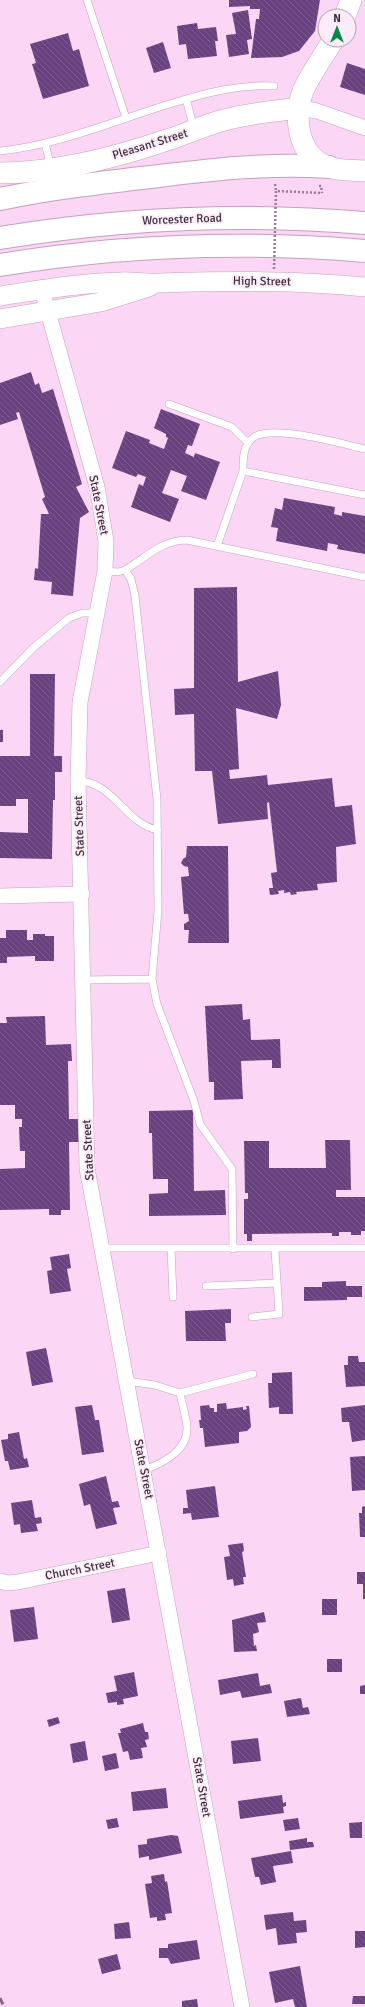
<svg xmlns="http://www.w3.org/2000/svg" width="365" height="2007" viewBox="0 0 365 2007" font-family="Signika,sans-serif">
<defs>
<pattern id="building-back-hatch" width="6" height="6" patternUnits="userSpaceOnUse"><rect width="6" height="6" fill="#6a4181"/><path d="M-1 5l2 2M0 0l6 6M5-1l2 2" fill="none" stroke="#7c5a8e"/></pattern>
</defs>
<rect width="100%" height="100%" fill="#fcd7f5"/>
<path fill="url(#building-back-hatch)" d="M229,0H320L315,31L299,51L282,57L251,58L256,19H259L260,9H250V6L229,7Z
M248,10L252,39L247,40L249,54L229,57L226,35L236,34L232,13Z
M197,23L198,29L216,27L218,41H215L217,56L188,59L186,44L179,45L177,26Z
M68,33L73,51L79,49L89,86L43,99L32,64L36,63L30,44Z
M163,42L171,68L154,73L146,48Z
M347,63L365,69V95L340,87Z
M31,372L35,385L39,383L42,393L53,389L82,484L76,487L89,512L80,518L73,596L51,594L52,582L34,580L35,568L38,569L41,514H49L42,499L45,497L19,412L16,413L18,419L0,425V383Z
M161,409L200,424L192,446L188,445L185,453L194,457L195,453L220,462L206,500L181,491L187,476L171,470L162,493L179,499L170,522L131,507L139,484L143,486L146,477L138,474L136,477L112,468L126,431L150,440L149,443L164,449L168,438L166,437V434L154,428Z
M284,498L335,507L334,514L342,516V512L365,516V554L337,549L338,545L328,543L327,551L276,541L278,528L271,527L275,508L282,510Z
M237,587L238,682L278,671L281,705L277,719L236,708L239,769L229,770L230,779L267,775L268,785L332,778L335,807L352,805L356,844L336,847L337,882L317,884L318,890L296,892L297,894L291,895L290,892L284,893V890L278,891L279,894L270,895L269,888H273L271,873L277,872L269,802L267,803L268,819L218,824L212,771H195L194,714L175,715L174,689L194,688V588Z
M30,674H55L54,756H62V772H55V800H53L52,859L0,858V832L28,833V799H16V806H0V756H30Z
M0,730H3V742H0Z
M187,846H228L229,943H188L189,930H184V924L189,921L188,914H184L181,877L189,876L188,867L184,866L181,863L183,859L186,857Z
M6,930H27V940H33V934H45V936H54V961H35V956L7,957V963H0V938H6Z
M242,1004L243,1020L250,1019L251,1040L280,1039L281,1068H272V1060L241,1061L243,1099L214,1100V1082H209L205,1006Z
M45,1016L46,1045L71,1044L72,1061H68L69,1119H79V1142H69L70,1210H61V1215H49V1209L0,1210V1169L25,1168V1151H20L19,1127H22V1119H15V1105H0V1023H7L6,1017Z
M193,1110L194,1191L225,1190L226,1215L149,1216V1194L168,1193V1179H153L152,1133H149V1111Z
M325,1140H350L351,1190H336V1197H365V1231H361V1235H351V1232H339V1236H332V1233L252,1234V1241H247V1234H244V1199H248V1193H245L244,1141H269V1168H326Z
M69,1254L71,1268L67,1269L71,1291L50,1294L47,1271L52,1270L50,1257Z
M346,1281V1286H362V1297H347V1300L304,1301V1287H322V1282Z
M231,1309V1323H225L226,1341H186L185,1311Z
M46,1348L53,1382L32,1386L26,1352Z
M348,1356H358L359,1362H365V1386L346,1387L344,1365H348Z
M292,1372L293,1414H279V1407L269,1408L268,1383H272V1373Z
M226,1403L227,1409L243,1407V1410L247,1409L246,1406H249L251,1427L247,1431L239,1432V1443L205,1447L203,1428H200L199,1420H201L200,1406L209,1405L210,1408H214V1412H217V1404Z
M92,1405L95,1420H99L104,1452L82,1455L75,1407Z
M365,1405V1440L352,1442L349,1422H342L341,1408Z
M19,1432L24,1459L27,1458L29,1467L10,1470L8,1461H5L1,1440L8,1439V1434Z
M365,1456V1490L352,1491L350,1457Z
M106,1476L112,1502L118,1501L120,1507L113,1508L117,1524L96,1529L90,1504L84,1506L79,1484Z
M215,1486L219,1517L192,1520L191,1513L183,1514V1508H188L186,1490Z
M32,1500L35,1518L41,1517L42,1523L36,1524L38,1531L21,1533L20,1524L14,1525L11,1503Z
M365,1506V1537H360L359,1513H362V1507Z
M243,1543L244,1551L242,1552L246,1577H243L244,1584L234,1586L233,1579L227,1580L224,1557L230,1556L228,1545Z
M357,1572H365V1599H363V1584H357Z
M125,1588L130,1620L112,1623L107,1591Z
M322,1599H337V1615H322Z
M34,1607L38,1639L14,1642L10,1610Z
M264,1612L266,1622L257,1623L259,1632L253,1634L254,1646L256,1645L257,1651L234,1652L232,1620Z
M327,1659H342V1672H327Z
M134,1672L138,1696L123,1699L124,1704L117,1705V1702L108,1703L106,1693L117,1691L114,1676Z
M258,1673L260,1686L270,1684L272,1693L242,1698L240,1691L220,1695L218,1680Z
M365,1685V1694H360V1686Z
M301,1698L303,1708L308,1707L310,1714L287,1717L284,1701Z
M58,1717L60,1723L49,1727L47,1720Z
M143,1723L145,1732H148L149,1739L145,1740L147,1747L141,1748L143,1758L130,1760L128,1751L123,1752L118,1733H121L120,1729Z
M258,1738L261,1761L233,1764L231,1741Z
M85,1741L88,1760L73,1763L70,1744Z
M116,1753L119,1768L105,1771L102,1756Z
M166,1788L168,1808L133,1811L131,1792Z
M282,1795L283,1803L286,1802V1806L283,1807L284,1813L240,1819L238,1801Z
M117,1818L119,1827L108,1829L106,1820Z
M298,1818L300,1829L285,1831L283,1820Z
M362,1822V1838H350L349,1823Z
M171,1835L178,1836L182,1853L149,1860V1856L139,1858L138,1845L147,1844V1839Z
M307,1838V1842H313L314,1847L290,1850L289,1841Z
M291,1851L293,1863L273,1866L276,1882L261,1885L259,1877H255L251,1858Z
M164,1874L165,1882L167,1881L172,1913L165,1914L166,1920L157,1921V1917L150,1918L145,1884L152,1883L151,1876Z
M293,1912L294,1921L306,1920L307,1932L296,1933L297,1943L278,1945L276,1928L266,1930L264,1915Z
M129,1922L131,1938L115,1939L114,1924Z
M355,1931H365V1947L355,1948Z
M197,1940L200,1959L171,1964L168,1958H159V1948H168V1944Z
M117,1954L121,1969L102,1974L98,1959Z
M300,1966L307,2007H295L293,1999L275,2003L269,1972Z
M353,1996H365V2004H352Z
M197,1999L198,2007H182V2001Z"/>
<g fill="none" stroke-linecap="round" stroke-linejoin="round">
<defs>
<path id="service" d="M87,0L126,118
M186,99L194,128
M45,143L51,168
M0,151C59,145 116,120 173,103C205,93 240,84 274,86
M169,404L232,427L248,443
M243,471C243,458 243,445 254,437C273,424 342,444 365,449
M217,546L243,471L365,495
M125,570L131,579L135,596L157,799L158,911L152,979
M105,571L118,572L125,570C145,558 162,540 187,540L365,577
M0,682L33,648L69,618L82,613H96
M78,781C113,781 125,824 158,830
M83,980L152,979L157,1004L194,1101L200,1124L232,1169L233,1249
M102,1248H365
M171,1248L173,1297
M206,1286L277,1283
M252,1317L279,1314L275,1249
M127,1381L155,1385L180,1393L253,1374
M144,1470C163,1463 188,1451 187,1427C186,1416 182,1404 180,1393"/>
<path id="minor" d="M300,108L317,111L365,128
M42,290L97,487L106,541L105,571L80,702L78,781L87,1168L242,2007
M0,896L82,894
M0,1581L7,1583L18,1582L159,1553"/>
<path id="tertiary" d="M0,296C40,290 80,283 120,282C133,281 146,284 159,283C228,281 296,280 365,287
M0,319L101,302L149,287"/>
<path id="secondary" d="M345,16L351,0
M333,40C325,54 309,76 303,91C293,118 298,156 328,167C339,171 354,170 365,171
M0,173C56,173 114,158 167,140C186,134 205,125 224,120C249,113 274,111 300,108"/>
<path id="trunk" d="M0,199C53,188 106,182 159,176C216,169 272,163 329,167
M0,238C121,218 243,213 365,223
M0,265C121,245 243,241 365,251"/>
</defs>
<use href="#service" stroke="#c3a0bd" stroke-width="8"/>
<use href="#minor" stroke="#c3a0bd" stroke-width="16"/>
<use href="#tertiary" stroke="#c3a0bd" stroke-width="20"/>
<use href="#secondary" stroke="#c3a0bd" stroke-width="22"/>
<use href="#trunk" stroke="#c3a0bd" stroke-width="24"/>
<path stroke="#957d91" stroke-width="2.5" stroke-dasharray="2 2" stroke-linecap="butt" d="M275,184L276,191
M319,186H321L322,193"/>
<use href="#service" stroke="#fff" stroke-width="7"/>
<use href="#minor" stroke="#fff" stroke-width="15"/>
<use href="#tertiary" stroke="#fff" stroke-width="19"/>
<use href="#secondary" stroke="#fff" stroke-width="21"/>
<use href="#trunk" stroke="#fff" stroke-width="22"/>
<path stroke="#816b7d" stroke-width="3" stroke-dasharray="7 7" stroke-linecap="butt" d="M0,1998L4,2007"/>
<path stroke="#957d91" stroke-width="2.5" stroke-dasharray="2 2" stroke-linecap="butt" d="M274,269L276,191L322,193"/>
</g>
<g text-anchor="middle" stroke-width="4" stroke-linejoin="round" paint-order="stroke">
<g font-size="12" fill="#3b2d39" stroke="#fcecf9">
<text transform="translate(150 144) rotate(-17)" y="4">Pleasant Street</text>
<text transform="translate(182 219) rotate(-2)" y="4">Worcester Road</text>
<text transform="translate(262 281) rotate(1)" y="4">High Street</text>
<text transform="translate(99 505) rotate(79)" y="4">State Street</text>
<text transform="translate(79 826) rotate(-92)" y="4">State Street</text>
<text transform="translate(88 1150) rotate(-93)" y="4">State Street</text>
<text transform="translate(144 1469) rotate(79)" y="4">State Street</text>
<text transform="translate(80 1569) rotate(-11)" y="4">Church Street</text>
<text transform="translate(202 1787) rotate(80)" y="4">State Street</text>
</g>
</g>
<g transform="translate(337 28)"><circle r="19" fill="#fcecf9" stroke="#afa0ac"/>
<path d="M0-3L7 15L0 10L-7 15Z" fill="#038a47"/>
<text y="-6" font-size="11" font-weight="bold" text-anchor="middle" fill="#3b2d39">N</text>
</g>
</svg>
